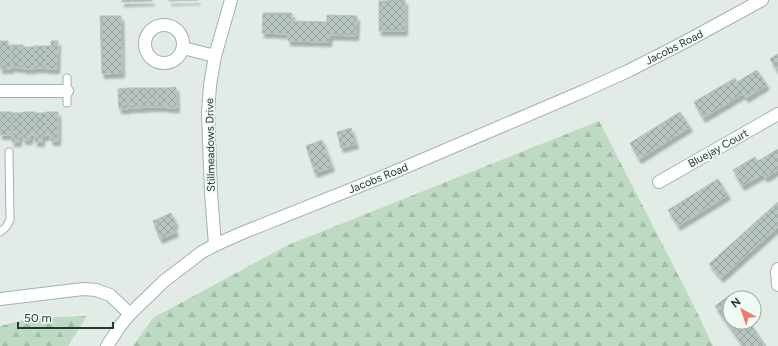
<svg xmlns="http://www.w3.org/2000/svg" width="778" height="346" viewBox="0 0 778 346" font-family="Figtree,sans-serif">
<defs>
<pattern id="forest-firs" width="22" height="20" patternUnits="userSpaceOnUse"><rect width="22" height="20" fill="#bddac3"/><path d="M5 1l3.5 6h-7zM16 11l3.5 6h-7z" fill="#a2bca8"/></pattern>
<pattern id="building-cross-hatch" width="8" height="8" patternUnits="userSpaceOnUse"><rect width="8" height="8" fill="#b8c5bf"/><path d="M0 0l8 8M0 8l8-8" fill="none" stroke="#95a19c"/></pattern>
<filter id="shadow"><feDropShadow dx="2.5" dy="4.5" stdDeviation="1" flood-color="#0004"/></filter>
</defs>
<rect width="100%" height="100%" fill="#e2ebe6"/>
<path fill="url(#forest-firs)" d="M599,121L692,302L713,346H133L153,318L288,245Z
M87,316L68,346H0V326L32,318Z"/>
<path fill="url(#building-cross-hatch)" stroke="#b5c4bd" filter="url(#shadow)" d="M122,0H152V1L122,2Z
M169,0H198L169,1Z
M387,0H405V31H379V1H387Z
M263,13H292V21L327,22V15L357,16L356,36L330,35L329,42L288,41V34L262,33Z
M100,16H121L122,73L102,74Z
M0,41H8V46H11V69H0Z
M51,41H58L57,69H46V46H51Z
M11,45H23V68L11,67Z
M34,46H46V68H34Z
M23,47H34V69H23Z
M778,54V72L770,59Z
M757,70L767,85L746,98L743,94L703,118L694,102L735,78L737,82Z
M176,87L177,108H167V88Z
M128,88V109H119L118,89Z
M128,88H138V108H128Z
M138,88H147L148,107L138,108Z
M147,88H157V107H148Z
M157,88H167V107H157Z
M0,112H12V135H0Z
M23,112H35V135H30V140H23Z
M46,112H58V141H51L50,135H46Z
M680,112L690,127L639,159L630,143Z
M11,113H23V136H19V142H12Z
M35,113H46V136H42V142H35Z
M351,128L356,144L341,148L337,132Z
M322,140L332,167L315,173L306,146Z
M778,149V170L765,178L763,174L742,186L733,170L755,157L758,161Z
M718,179L728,195L678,226L668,210Z
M778,202V227L721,278L709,264Z
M171,213L176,224L173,225L176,232L160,239L153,221Z
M730,295L732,298H730V322H749L766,346H743L715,306Z"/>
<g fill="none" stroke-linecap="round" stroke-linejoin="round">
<defs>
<path id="service" d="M67,103V78
M0,232L6,227L10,220L9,152"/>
<path id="minor" d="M145 44a19 19 0 1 1 38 0a19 19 0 1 1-38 0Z
M183,48L215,56
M0,91H67
M659,182L778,114
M215,245L211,193L208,114L210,85L215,56L231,0
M778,269L777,272L778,285"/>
<path id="tertiary" d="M0,299L83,289L96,290L110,295L130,314L164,281L202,252L215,245L242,233L387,175L584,91L628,71L683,43L762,0
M107,346L120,326L130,314"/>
</defs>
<use href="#service" stroke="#a5b2ac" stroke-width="9"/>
<use href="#minor" stroke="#a5b2ac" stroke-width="14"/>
<use href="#tertiary" stroke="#a5b2ac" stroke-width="14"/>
<use href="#service" stroke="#fff" stroke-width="7"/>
<use href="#minor" stroke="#fff" stroke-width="12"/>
<use href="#tertiary" stroke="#fff" stroke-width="12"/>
</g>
<g text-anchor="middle" stroke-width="3.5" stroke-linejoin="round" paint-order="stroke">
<g font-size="11" fill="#243a32" stroke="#f2f8f4">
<text transform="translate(674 47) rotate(-27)" y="4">Jacobs Road</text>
<text transform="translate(210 145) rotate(-91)" y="4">Stillmeadows Drive</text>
<text transform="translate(718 148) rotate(-29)" y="4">Bluejay Court</text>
<text transform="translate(378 178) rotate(-22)" y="4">Jacobs Road</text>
</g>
</g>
<g transform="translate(742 310) rotate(320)"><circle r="19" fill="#f2f8f4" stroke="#a0aca6"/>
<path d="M0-3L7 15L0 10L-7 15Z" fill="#e37e67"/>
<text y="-6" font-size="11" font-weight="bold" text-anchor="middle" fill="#243a32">N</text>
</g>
<path d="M18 322v6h95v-6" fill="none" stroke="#243a32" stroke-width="2"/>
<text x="24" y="322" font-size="12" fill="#243a32" stroke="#f2f8f4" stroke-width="3" paint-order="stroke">50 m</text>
</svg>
